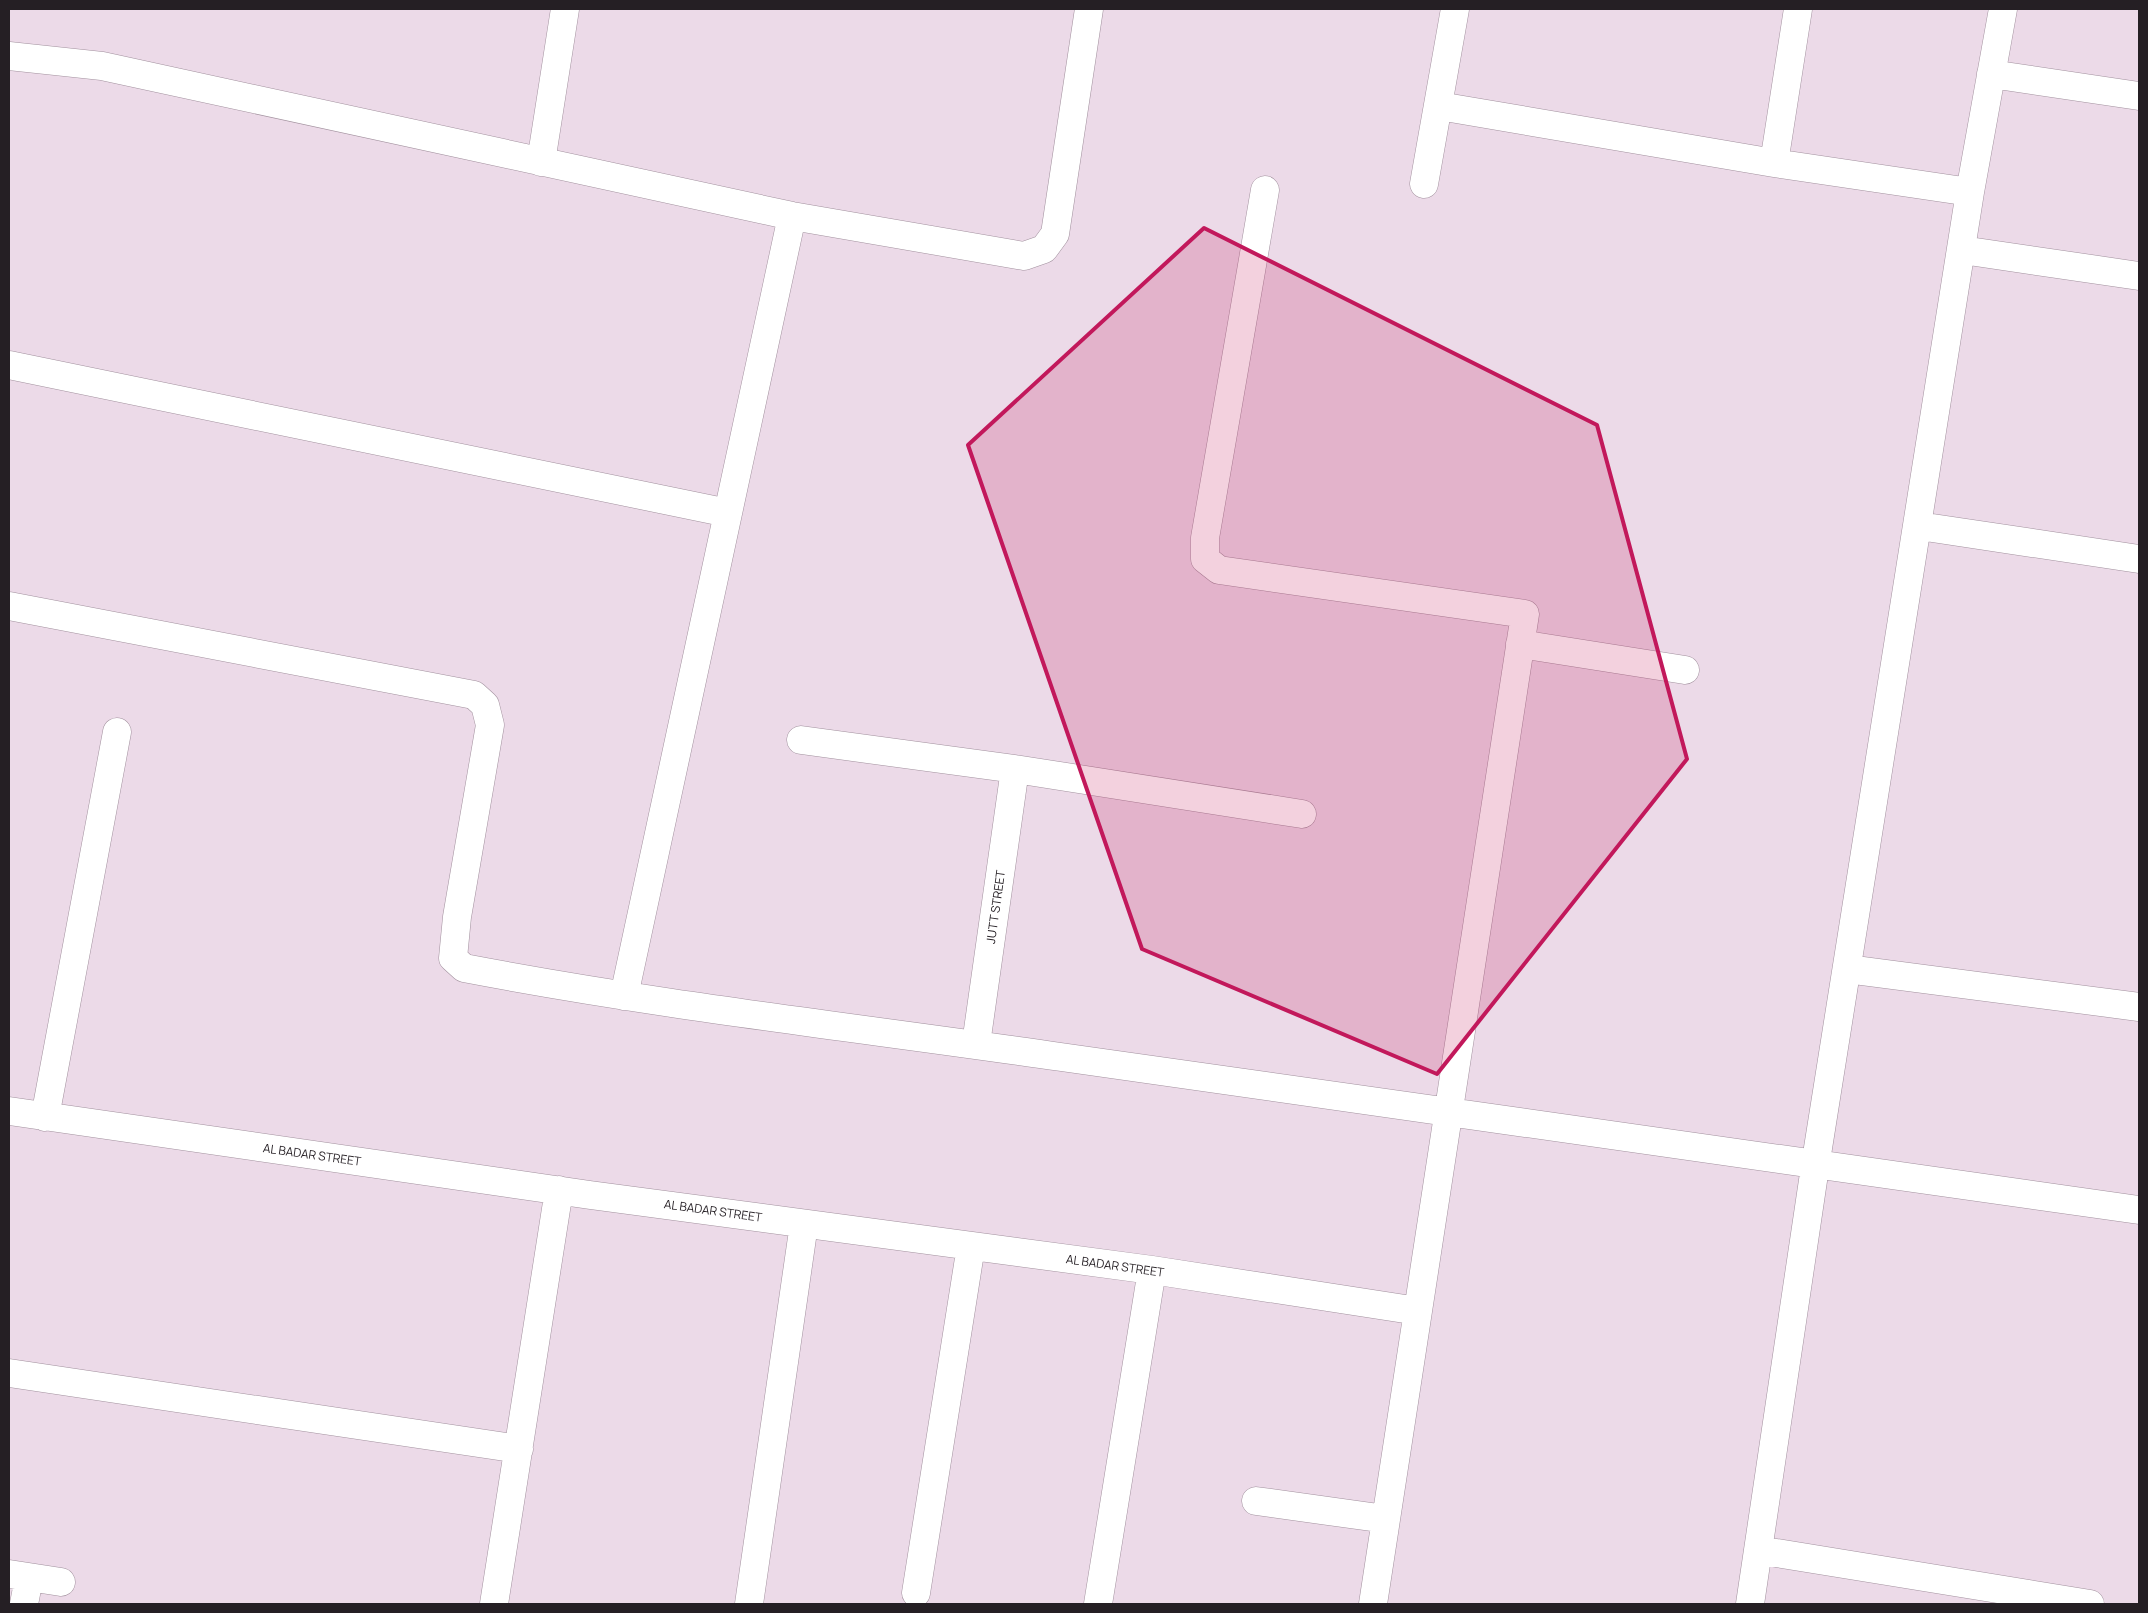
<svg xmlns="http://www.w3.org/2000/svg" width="2148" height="1613" viewBox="0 0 2148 1613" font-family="Manrope,sans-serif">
<rect width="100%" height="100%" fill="#ecdae8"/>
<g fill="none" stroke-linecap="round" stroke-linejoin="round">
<defs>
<path id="street" d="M9,56L102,66L792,216L1024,256L1044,249L1055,234L1089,9
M1991,74L2139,96
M1439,106L1774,163L1970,192
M541,162L565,9
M1774,163L1798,9
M1424,184L1455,9
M1265,190L1205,538V559L1219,570L1525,614L1373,1604
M1962,250L2139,276
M9,365L728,513
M1919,526L2139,559
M9,606L474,695L485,705L490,725L457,917L453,958L464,968C662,1006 862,1028 1061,1057C1421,1109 1780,1162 2139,1210
M1520,644L1685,670
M801,740L1015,769L1302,814
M1847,969L2139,1007
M624,996L792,216
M976,1044L1015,769
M9,1111L590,1195L1152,1270L1418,1311
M45,1117L117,732
M9,1373L519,1449
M1256,1501L1386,1519
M1758,1550L2090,1604
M9,1574L61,1582
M916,1593L971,1246
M24,1604L29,1578
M494,1604L559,1190
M749,1604L804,1224
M1098,1604L1152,1270
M1750,1604L1815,1167L1970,192L2003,9"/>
</defs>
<use href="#street" stroke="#a2919e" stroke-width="29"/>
<use href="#street" stroke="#fff" stroke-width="28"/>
</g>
<path fill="#c2185b" fill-opacity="0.2" stroke="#c2185b" stroke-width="4" stroke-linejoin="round" d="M1204,228L1597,425L1687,759L1437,1074L1142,949L968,445Z"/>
<g text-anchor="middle" stroke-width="5" stroke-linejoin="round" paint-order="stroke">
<g font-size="12" fill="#251f24" stroke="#fff">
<text transform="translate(996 907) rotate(-82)" y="4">JUTT STREET</text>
<text transform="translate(312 1155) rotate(8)" y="4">AL BADAR STREET</text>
<text transform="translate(713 1211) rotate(8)" y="4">AL BADAR STREET</text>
<text transform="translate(1115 1266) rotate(8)" y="4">AL BADAR STREET</text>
</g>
</g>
<rect width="2148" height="1613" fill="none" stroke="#251f24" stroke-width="20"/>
</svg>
